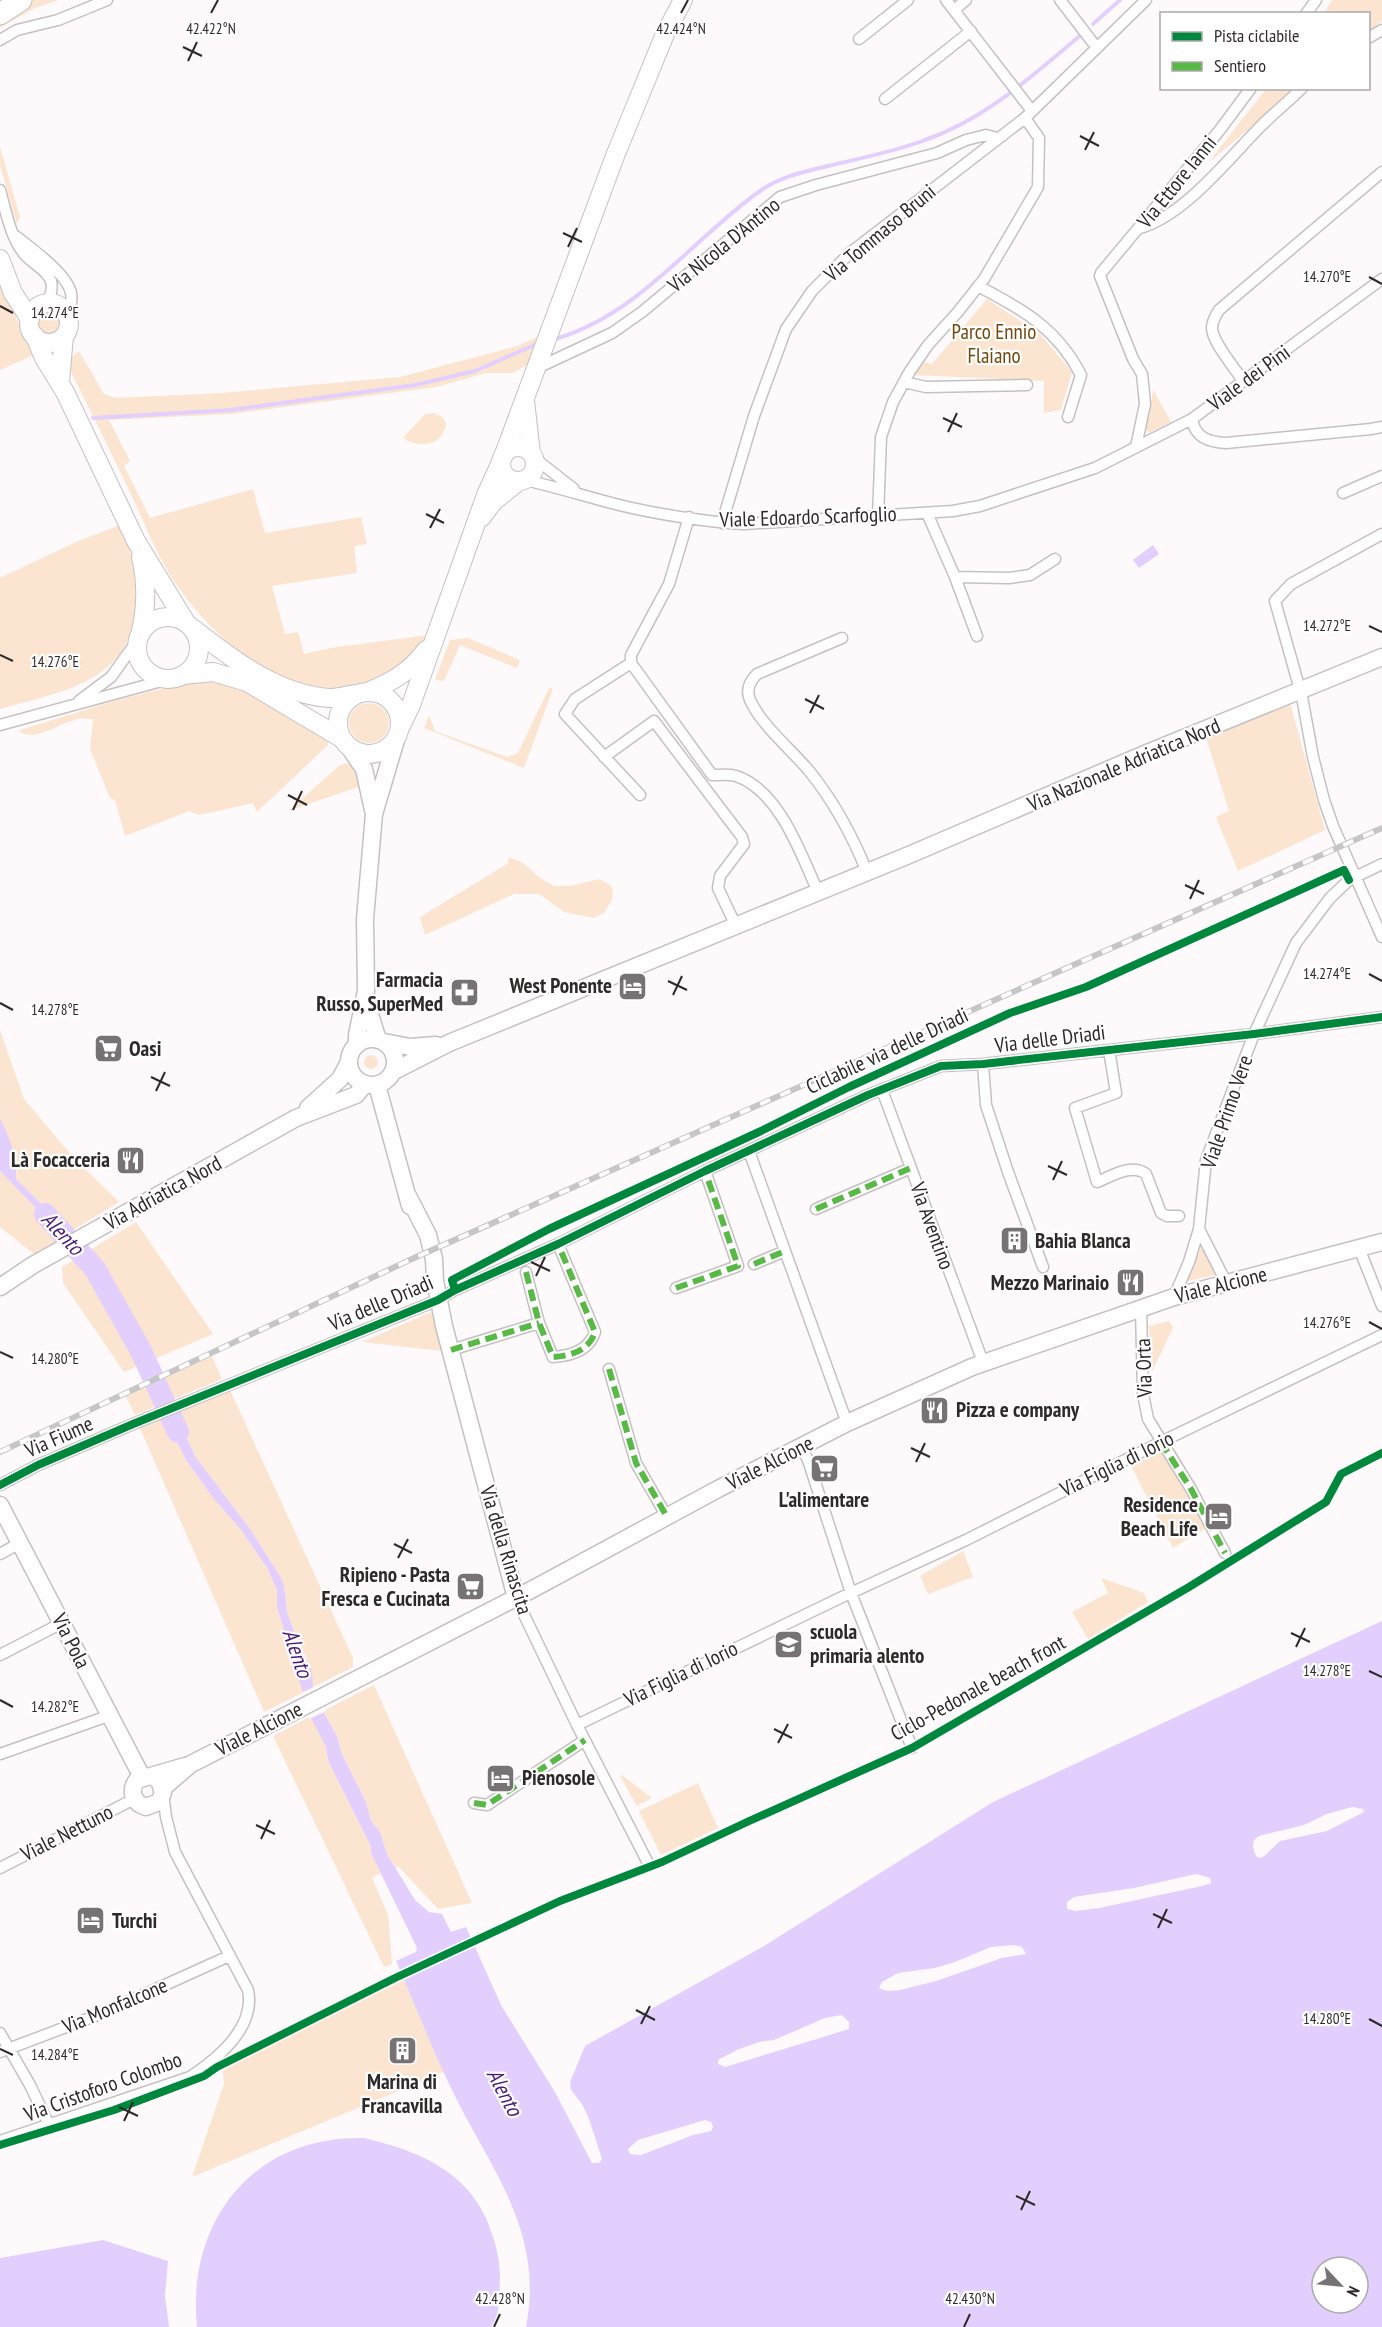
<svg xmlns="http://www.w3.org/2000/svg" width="1382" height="2327" viewBox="0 0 1382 2327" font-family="'PT Sans Narrow',sans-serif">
<rect width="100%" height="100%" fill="#fefafb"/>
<path fill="#fbe5d1" d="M0,0H58L35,8L0,28Z
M1332,0H1382V21L1369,31L1368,14L1324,13Z
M1266,89H1297L1208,163Z
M0,147L20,217L17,224L0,166Z
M0,283L34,355L0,370Z
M987,299L1040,334L1072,372L1061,410L1044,413V381L912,375L920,361L932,364Z
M38 322a11 11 0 1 1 22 0a11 11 0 1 1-22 0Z
M537,337L527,365L513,373H486L436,387L232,414L109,420L130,461L124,466L150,518L253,489L265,533L361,517L367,544L354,546L357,573L272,586L285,634L298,632L304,654L330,648L429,635C403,670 367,694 321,687C304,684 286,680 269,672C231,652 189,607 167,570C152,544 141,515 128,488C109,449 90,409 70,370V358L79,351L104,394L116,398L222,393L400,377L518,346Z
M1153,390L1171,422L1148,433L1145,426L1150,413Z
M434,413L442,417L446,423C444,446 419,449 403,438L425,414Z
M120,525C126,541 136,560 138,577C140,591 138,604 135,618C122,685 55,693 0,709V578L76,542Z
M468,638L520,660L517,668L460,645L444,681L435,680L450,640Z
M203,678H221L328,736V745L257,812L253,803L199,815L189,811L125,836L115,800L110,798L90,749L93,719C88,719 82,718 78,719C58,723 41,740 21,733L20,730L114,701Z
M549,688L553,689L524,768L424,728L429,715L435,731L507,757L518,753Z
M1290,703L1325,830L1238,871L1216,817L1229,811L1206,738Z
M349 723a20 20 0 1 1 40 0a20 20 0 1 1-40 0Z
M347,763L356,769L361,786L288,811L340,765Z
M509,857L523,863L540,878L554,886H571L599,879L609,884L613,889L612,900L604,913L594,918L564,912L539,894H514L425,935L420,917L507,864Z
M0,1030L24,1099L73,1157L119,1202L70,1232L16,1179L17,1164L14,1152L0,1118Z
M364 1062a7 7 0 1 1 14 0a7 7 0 1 1-14 0Z
M0,1171L64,1237L34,1254L0,1227Z
M136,1222L213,1334L124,1372L63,1283L62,1267Z
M1201,1248L1203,1249L1219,1274L1184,1282Z
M431,1312L442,1351L362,1342Z
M1169,1321L1173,1328L1152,1372L1149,1326Z
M212,1356L222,1379L135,1415L125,1395Z
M229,1388L353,1658V1667L313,1687L306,1656L299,1645L287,1612L284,1585L280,1576L250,1529L195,1456L175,1412Z
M164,1416L186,1460L214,1499L242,1531L267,1568L277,1590V1607L304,1692L264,1712L139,1426Z
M1166,1448L1184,1481L1181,1485L1187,1496L1192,1495L1208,1527L1173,1548L1131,1466Z
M963,1551L973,1577L928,1594L920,1576Z
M1101,1578L1144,1593L1148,1602L1088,1639L1072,1612L1108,1593Z
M374,1685L472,1903L438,1909L399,1867L396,1868L387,1854L380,1832L371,1821L366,1802L342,1754L337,1736L323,1711Z
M311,1716L326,1747L328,1760L335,1775L371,1847V1853L381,1873L372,1878L388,1915L392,1964L384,1967L273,1736Z
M622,1775L652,1798L637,1806L620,1776Z
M698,1783L718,1828L661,1855L639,1811Z
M404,1980L444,2072L192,2177L224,2084L223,2070L290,2033Z"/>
<path fill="#e2cffd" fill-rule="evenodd" d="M1153,545L1159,554L1139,568L1133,560Z
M0,1118C10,1138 17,1156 16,1179L70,1232L64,1237L0,1171Z
M163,1379L170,1401L159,1405L150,1385Z
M175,1412L195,1456L250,1529L280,1576L284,1585L287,1612L299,1645L312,1671L313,1687L323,1711L337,1736L342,1754L366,1802L371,1821L380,1832L387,1854L415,1900L429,1912L442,1914L451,1932L466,1927L502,2007L555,2092L592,2163H599L602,2159L589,2119L582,2104L571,2090L570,2082L585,2046L764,1946L993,1802L1382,1621V2327H526C545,2228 488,2167 449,2084C430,2044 414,2002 396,1961L416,1952L417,1948L371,1853V1847L335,1775L328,1760L326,1747L310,1716L277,1607V1590L267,1568L242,1531L214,1499L186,1460L164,1416ZM1322,2267H1358V2303H1322Z
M364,2138C421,2151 474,2174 492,2234C497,2248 500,2263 500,2279C499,2294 501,2314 491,2327H197C186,2221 254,2135 364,2138Z
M103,2240L168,2261L165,2295L169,2327H0V2258Z"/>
<path fill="#fefafb" d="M316,1686L326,1711L309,1719L301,1693Z
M1352,1807L1363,1809L1364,1812L1327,1831L1280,1841L1263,1857L1258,1858L1255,1854L1253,1847L1254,1840L1259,1836L1304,1825L1327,1814Z
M1196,1874L1210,1878L1211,1883L1202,1886L1099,1908L1076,1911L1067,1909V1902L1074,1897L1134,1888Z
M1014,1945L1022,1947L1026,1954L1002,1958L936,1981L900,1990L887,1991L879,1988L882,1982L898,1973L935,1968L955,1962L991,1947Z
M842,2015L849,2022V2029L725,2067L718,2064V2060L737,2050L759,2042L774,2040L825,2018Z
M705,2120L711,2122L713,2127L711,2131L693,2135L641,2155L630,2154L628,2149L638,2140Z"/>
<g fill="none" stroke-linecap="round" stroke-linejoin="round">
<path stroke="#e2cffd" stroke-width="4" d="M1093,24L1120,0
M555,339C639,315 691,240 760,191C781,176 804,172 828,166C860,158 894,152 925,140C986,119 1033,75 1082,34
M93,418L231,410L415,385L475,371L539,343"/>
<path stroke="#e2cffd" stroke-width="22" d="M45,1214L95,1269L141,1351L178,1432"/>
<defs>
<path id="street" d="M946,0L1032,111
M1060,0L1097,48
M954,10L966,0
M1306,14L1316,0
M1368,38L1382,30
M859,39L908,0
M0,40L17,30L58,20L107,0
M885,99L971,31
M0,190C6,211 10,237 25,255C33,264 47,270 51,281C53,290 50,296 47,303
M1140,228C1184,216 1229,158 1261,126C1274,113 1289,101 1302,88
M17,237C32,249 67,274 71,293C73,301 70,309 68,317
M978,286C1023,310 1057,328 1081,375L1068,417
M535,369L612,333L642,312L780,197L816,185L937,153L966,140L986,135L997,138
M1243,381C1235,368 1212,342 1212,328C1212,321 1216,315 1219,310L1382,172
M904,382L926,387L1027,385
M1192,419C1195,438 1209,442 1226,443L1371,429L1382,427
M1136,447L1145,404L1142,374L1133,359L1100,276L1101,273L1219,131L1251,88
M533,457L574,489
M525,480C557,487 587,497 619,505C656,514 706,522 744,524L953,511L980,506L1095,468L1192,419L1382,279
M1343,493L1382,476
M927,513L955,577L977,636
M878,517L881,437L893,402L910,371L928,345L957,313L984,279L1038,187L1039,138L1025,118
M722,523L754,416L786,329L812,291L850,253L1025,118L1146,0
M1382,534L1291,584L1275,601L1302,697L1313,757L1324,800L1333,826L1382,937
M955,577L1009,578L1030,575L1055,559
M842,638L757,674C749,682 745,691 751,702C763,727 793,751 810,772C834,802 853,837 867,872
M631,663L712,775C719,775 729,774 736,776C779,790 801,854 818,892
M79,701L111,677L137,641
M0,725L169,679
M604,757L654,721L742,837L744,844L720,876L718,888L736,926
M640,795L565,714L575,699L631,663V655L669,584L689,517
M1109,1050L1116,1093L1075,1108L1097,1182C1112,1176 1132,1163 1146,1174L1161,1213L1167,1216H1179
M983,1064L986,1105L1008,1172L1043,1267
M882,1090L983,1362
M749,1151L847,1423
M816,1209L911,1168
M1199,1229L1227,1284
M1359,1248L1382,1306
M754,1264L785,1251
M526,1272L539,1323L553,1357C570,1356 589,1351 595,1332L558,1244
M676,1288L738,1266L705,1171
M1174,1297L1189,1262L1199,1229L1206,1160L1254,1034L1296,943L1330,898L1349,880L1382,864
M1141,1307L1143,1394L1148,1419L1191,1489L1225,1553
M451,1350L539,1323
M609,1369L636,1463L667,1517
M801,1447L808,1460L851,1593L912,1748
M0,1485L38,1465L133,1424L438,1300L455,1290L558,1244L705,1171L868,1095L941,1066L983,1064L1254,1034L1382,1017
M0,1554L20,1543
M516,1598L577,1725L647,1861
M0,1655L62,1623
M577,1725L842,1597L966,1540L1161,1442L1382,1335
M0,1754L108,1716
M474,1803L487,1805L585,1740
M0,1868L134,1799
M0,2033L30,2085L49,2125
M0,2052L103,2013L229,1956
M0,2141L190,2077C217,2059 256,2027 248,1990L175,1852L166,1817L163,1793"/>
<path id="secondary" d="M349,747L364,769L373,810
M365,998L378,1040
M349 1062a23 23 0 1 1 46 0a23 23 0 1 1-46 0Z
M384,1042L410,1047L436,1045
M357,1045V1035L366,991L365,919L374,814L396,740
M394,1071L449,1043L909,855L1147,753L1382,657
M377,1085L410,1206
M308,1108L340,1079L349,1062
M408,1196L428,1235L434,1259L435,1281L444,1326L516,1598
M0,1287L33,1265L296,1118L356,1095L365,1084
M0,1505L142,1777
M151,1776L159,1780L163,1793L159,1802L146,1807C133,1803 129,1791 137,1780L185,1766
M163,1788L191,1764L256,1731L531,1590L718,1489L847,1423L972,1367L1174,1297L1382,1242"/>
<path id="primary" d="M0,259L13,293L30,319
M29 323a20 20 0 1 1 40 0a20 20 0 1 1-40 0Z
M35,336L44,358L65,392L136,541L185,621
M60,381L64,336
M525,401L531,453
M501 464a17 17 0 1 1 34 0a17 17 0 1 1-34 0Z
M503,457L615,156L665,34L683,0
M482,517L493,502L519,481
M141,557C147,583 147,605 141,631
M137 648a31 31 0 1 1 62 0a31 31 0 1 1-62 0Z
M194,629C233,660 277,694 329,698C338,698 348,695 357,694
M183,675L213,672L247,682L341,738
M338 723a31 31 0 1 1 62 0a31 31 0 1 1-62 0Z
M367,692C392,682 410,672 426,650
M401,726L411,705L486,495L501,462"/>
<path id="highway" d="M0,14L21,0"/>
</defs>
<use href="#street" stroke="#c5c1c2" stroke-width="13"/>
<use href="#secondary" stroke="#c5c1c2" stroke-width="19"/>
<use href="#primary" stroke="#c5c1c2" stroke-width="20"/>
<use href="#highway" stroke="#c5c1c2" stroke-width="23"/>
<use href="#street" stroke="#fffefe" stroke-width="10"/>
<use href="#secondary" stroke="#fffefe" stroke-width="16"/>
<use href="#primary" stroke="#fffefe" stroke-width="18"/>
<use href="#highway" stroke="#fffefe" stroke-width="21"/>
<defs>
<path id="rail" d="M0,1452L414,1258L1382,828"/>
</defs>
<use href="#rail" stroke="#c7c6c6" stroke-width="6"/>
<use href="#rail" stroke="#fff" stroke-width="4" stroke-dasharray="11" stroke-linecap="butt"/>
<path stroke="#58b947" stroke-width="6" stroke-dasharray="12 6" stroke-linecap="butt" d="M816,1209L911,1168
M754,1264L785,1251
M526,1272L539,1323L553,1357C570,1356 589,1351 595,1332L558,1244
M676,1288L738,1266L705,1171
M451,1350L539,1323
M609,1369L636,1463L667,1517
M1161,1442L1191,1489L1225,1553
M474,1803L487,1805L585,1740"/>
<defs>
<path id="cycleway" d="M455,1290L452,1280L549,1229L761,1131L849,1087L1010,1013L1086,987L1344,870L1349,880
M0,1485L38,1465L133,1424L438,1300L455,1290L558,1244L705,1171L868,1095L941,1066L983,1064L1254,1034L1382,1017
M0,2145L114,2110L204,2076L217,2067L395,1978L560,1901L662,1862L747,1822L912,1748L1189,1587L1326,1502L1341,1474L1382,1453"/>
</defs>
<use href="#cycleway" stroke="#fff" stroke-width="11"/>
<use href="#cycleway" stroke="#00873e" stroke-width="8"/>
</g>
<path fill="none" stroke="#2f292a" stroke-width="2" d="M211,13L218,0M681,13L688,0M183,47L202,56M188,61L197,42M1080,136L1099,146M1085,150L1094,132M563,233L582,242M568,247L577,228M1369,277L1382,284M0,306L13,313M943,418L962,427M948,432L957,413M426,514L444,523M430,528L440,509M1369,626L1382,632M0,655L13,661M805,699L824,709M810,713L819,695M288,795L307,805M293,810L302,791M1185,885L1204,894M1190,899L1199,880M1369,974L1382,981M668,981L687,990M673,995L682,976M0,1003L13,1010M151,1077L170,1086M156,1091L165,1072M1048,1166L1067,1175M1053,1180L1062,1161M531,1262L550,1271M536,1276L545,1257M1369,1322L1382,1329M0,1352L13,1358M911,1448L930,1457M916,1462L925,1443M394,1544L412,1553M398,1558L408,1539M1291,1633L1310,1642M1296,1647L1305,1628M1369,1671L1382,1677M0,1700L13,1707M774,1729L792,1738M778,1743L788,1724M256,1825L275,1834M261,1839L270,1820M1153,1914L1172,1923M1158,1928L1167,1909M636,2010L655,2020M1369,2019L1382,2026M641,2024L650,2006M0,2049L13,2055M119,2107L138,2116M124,2121L133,2102M1016,2196L1035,2205M1021,2210L1030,2191M494,2327L500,2314M964,2327L970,2314"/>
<defs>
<symbol id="hotel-square" viewBox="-11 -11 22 22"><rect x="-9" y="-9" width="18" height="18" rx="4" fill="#777273" stroke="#fff"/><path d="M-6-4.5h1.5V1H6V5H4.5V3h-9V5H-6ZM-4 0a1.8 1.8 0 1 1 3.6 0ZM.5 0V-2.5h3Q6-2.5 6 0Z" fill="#fff"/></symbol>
<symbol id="pharmacy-square" viewBox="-11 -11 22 22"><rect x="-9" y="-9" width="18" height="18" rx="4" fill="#777273" stroke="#fff"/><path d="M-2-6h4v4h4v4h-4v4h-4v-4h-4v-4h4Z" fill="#fff"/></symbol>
<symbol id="supermarket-square" viewBox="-11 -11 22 22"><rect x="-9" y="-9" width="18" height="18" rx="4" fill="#777273" stroke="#fff"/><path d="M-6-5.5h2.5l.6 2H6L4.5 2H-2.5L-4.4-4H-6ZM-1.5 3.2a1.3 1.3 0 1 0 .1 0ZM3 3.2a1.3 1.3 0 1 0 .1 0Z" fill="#fff"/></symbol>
<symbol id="restaurant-square" viewBox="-11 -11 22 22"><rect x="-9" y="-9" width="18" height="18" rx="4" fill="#777273" stroke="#fff"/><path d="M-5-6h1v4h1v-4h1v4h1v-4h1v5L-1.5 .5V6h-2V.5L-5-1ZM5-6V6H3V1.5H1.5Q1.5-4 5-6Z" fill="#fff"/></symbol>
<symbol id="building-square" viewBox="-11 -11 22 22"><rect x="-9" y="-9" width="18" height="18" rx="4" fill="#777273" stroke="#fff"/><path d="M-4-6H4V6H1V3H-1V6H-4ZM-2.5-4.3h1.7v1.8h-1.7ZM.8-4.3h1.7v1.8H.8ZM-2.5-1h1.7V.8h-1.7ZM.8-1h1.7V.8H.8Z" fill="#fff"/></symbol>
<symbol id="school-square" viewBox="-11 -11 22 22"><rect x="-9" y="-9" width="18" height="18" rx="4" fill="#777273" stroke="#fff"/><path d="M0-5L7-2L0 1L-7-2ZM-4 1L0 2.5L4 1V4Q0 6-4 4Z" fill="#fff"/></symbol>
</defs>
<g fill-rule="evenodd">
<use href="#hotel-square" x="616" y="970" width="33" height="33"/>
<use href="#pharmacy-square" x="448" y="976" width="33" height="33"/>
<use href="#supermarket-square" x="92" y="1032" width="33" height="33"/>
<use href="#restaurant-square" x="114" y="1144" width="33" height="33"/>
<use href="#building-square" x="998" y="1224" width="33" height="33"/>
<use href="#restaurant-square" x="1114" y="1266" width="33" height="33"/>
<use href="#restaurant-square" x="918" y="1394" width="33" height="33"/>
<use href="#supermarket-square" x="808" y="1452" width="33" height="33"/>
<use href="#hotel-square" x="1202" y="1500" width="33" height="33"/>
<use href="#supermarket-square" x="454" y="1570" width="33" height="33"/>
<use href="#school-square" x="772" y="1628" width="33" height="33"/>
<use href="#hotel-square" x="484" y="1762" width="33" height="33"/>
<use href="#hotel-square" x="74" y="1904" width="33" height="33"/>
<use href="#building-square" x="386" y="2034" width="33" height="33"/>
</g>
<g text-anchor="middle" stroke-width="4.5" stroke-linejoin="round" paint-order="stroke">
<g font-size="21" fill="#2f292a" stroke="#fff">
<text transform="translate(1177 182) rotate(-51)" y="7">Via Ettore Ianni</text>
<text transform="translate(880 233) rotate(-40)" y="7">Via Tommaso Bruni</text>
<text transform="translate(724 245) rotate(-39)" y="7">Via Nicola D'Antino</text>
<text transform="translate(1249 378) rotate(-36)" y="7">Viale dei Pini</text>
<text transform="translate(808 517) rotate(-2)" y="7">Viale Edoardo Scarfoglio</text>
<text transform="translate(1124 765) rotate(-23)" y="7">Via Nazionale Adriatica Nord</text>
<text transform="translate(1050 1039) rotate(-7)" y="7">Via delle Driadi</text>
<text transform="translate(887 1051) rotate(-25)" y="7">Ciclabile via delle Driadi</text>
<text transform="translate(1227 1112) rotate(-71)" y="7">Viale Primo Vere</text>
<text transform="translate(163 1193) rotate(-29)" y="7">Via Adriatica Nord</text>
<text transform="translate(932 1226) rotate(70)" y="7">Via Aventino</text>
<text transform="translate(1221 1285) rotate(-14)" y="7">Viale Alcione</text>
<text transform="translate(381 1303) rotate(-23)" y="7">Via delle Driadi</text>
<text transform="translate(1144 1368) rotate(-92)" y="7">Via Orta</text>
<text transform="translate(59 1437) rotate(-24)" y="7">Via Fiume</text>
<text transform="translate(770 1463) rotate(-27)" y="7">Viale Alcione</text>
<text transform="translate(1117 1464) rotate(-26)" y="7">Via Figlia di Iorio</text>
<text transform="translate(506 1550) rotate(73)" y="7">Via della Rinascita</text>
<text transform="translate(71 1641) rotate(63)" y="7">Via Pola</text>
<text transform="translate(681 1674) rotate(-26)" y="7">Via Figlia di Iorio</text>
<text transform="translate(978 1688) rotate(-29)" y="7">Ciclo-Pedonale beach front</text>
<text transform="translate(259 1729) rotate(-27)" y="7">Viale Alcione</text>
<text transform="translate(67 1833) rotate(-27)" y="7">Viale Nettuno</text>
<text transform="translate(115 2006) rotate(-23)" y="7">Via Monfalcone</text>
<text transform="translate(103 2087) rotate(-20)" y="7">Via Cristoforo Colombo</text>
</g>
<g font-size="21" fill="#72480e" stroke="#fff">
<text x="994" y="339">Parco Ennio<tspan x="994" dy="24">Flaiano</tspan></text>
</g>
<g font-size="21" font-weight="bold" fill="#2f292a" stroke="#fff" text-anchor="end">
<text x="443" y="987">Farmacia<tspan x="443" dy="24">Russo, SuperMed</tspan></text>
<text x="612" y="993">West Ponente</text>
<text x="129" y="1056" text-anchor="start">Oasi</text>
<text x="110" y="1167">Là Focacceria</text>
<text x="1035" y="1248" text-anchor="start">Bahia Blanca</text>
<text x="1109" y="1290">Mezzo Marinaio</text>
<text x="956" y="1417" text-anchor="start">Pizza e company</text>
<text x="824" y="1507" text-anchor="middle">L'alimentare</text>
<text x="1198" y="1512">Residence<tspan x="1198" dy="24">Beach Life</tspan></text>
<text x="450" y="1582">Ripieno - Pasta<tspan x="450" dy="24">Fresca e Cucinata</tspan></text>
<text x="810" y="1639" text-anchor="start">scuola<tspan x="810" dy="24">primaria alento</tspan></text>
<text x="522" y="1785" text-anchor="start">Pienosole</text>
<text x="112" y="1928" text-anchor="start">Turchi</text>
<text x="402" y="2089" text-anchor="middle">Marina di<tspan x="402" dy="24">Francavilla</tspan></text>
</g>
<g font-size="22" font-style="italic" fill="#4b1b79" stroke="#fff">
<text transform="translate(63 1233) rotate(47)" y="8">Alento</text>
<text transform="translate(298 1653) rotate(71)" y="8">Alento</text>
<text transform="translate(505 2092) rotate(62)" y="8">Alento</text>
</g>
</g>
<g font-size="15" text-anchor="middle" fill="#2f292a" stroke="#fff" stroke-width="4.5" stroke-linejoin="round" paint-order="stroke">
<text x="681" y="34">42.424°N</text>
<text x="211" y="34">42.422°N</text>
<text x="1327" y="282">14.270°E</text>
<text x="55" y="318">14.274°E</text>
<text x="1327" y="631">14.272°E</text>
<text x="55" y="667">14.276°E</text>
<text x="1327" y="979">14.274°E</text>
<text x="55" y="1015">14.278°E</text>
<text x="1327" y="1328">14.276°E</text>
<text x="55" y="1364">14.280°E</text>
<text x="1327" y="1676">14.278°E</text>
<text x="55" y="1712">14.282°E</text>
<text x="1327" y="2024">14.280°E</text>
<text x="55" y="2060">14.284°E</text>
<text x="500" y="2304">42.428°N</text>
<text x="970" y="2304">42.430°N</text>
</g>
<rect x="1160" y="12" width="210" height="78" fill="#ffffff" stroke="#aca9aa" stroke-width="1.5"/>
<rect x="1172" y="32" width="30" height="9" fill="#00873e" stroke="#aca9aa" stroke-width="1.5"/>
<text x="1214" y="42" font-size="18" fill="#2f292a">Pista ciclabile</text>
<rect x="1172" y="62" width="30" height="9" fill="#58b947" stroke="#aca9aa" stroke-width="1.5"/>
<text x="1214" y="72" font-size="18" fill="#2f292a">Sentiero</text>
<g transform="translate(1340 2285) rotate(116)"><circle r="28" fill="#ffffff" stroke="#aca9aa" stroke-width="1.5"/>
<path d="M0-4.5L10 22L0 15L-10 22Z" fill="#777273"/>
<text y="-9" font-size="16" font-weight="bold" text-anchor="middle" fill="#2f292a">N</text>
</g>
</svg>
